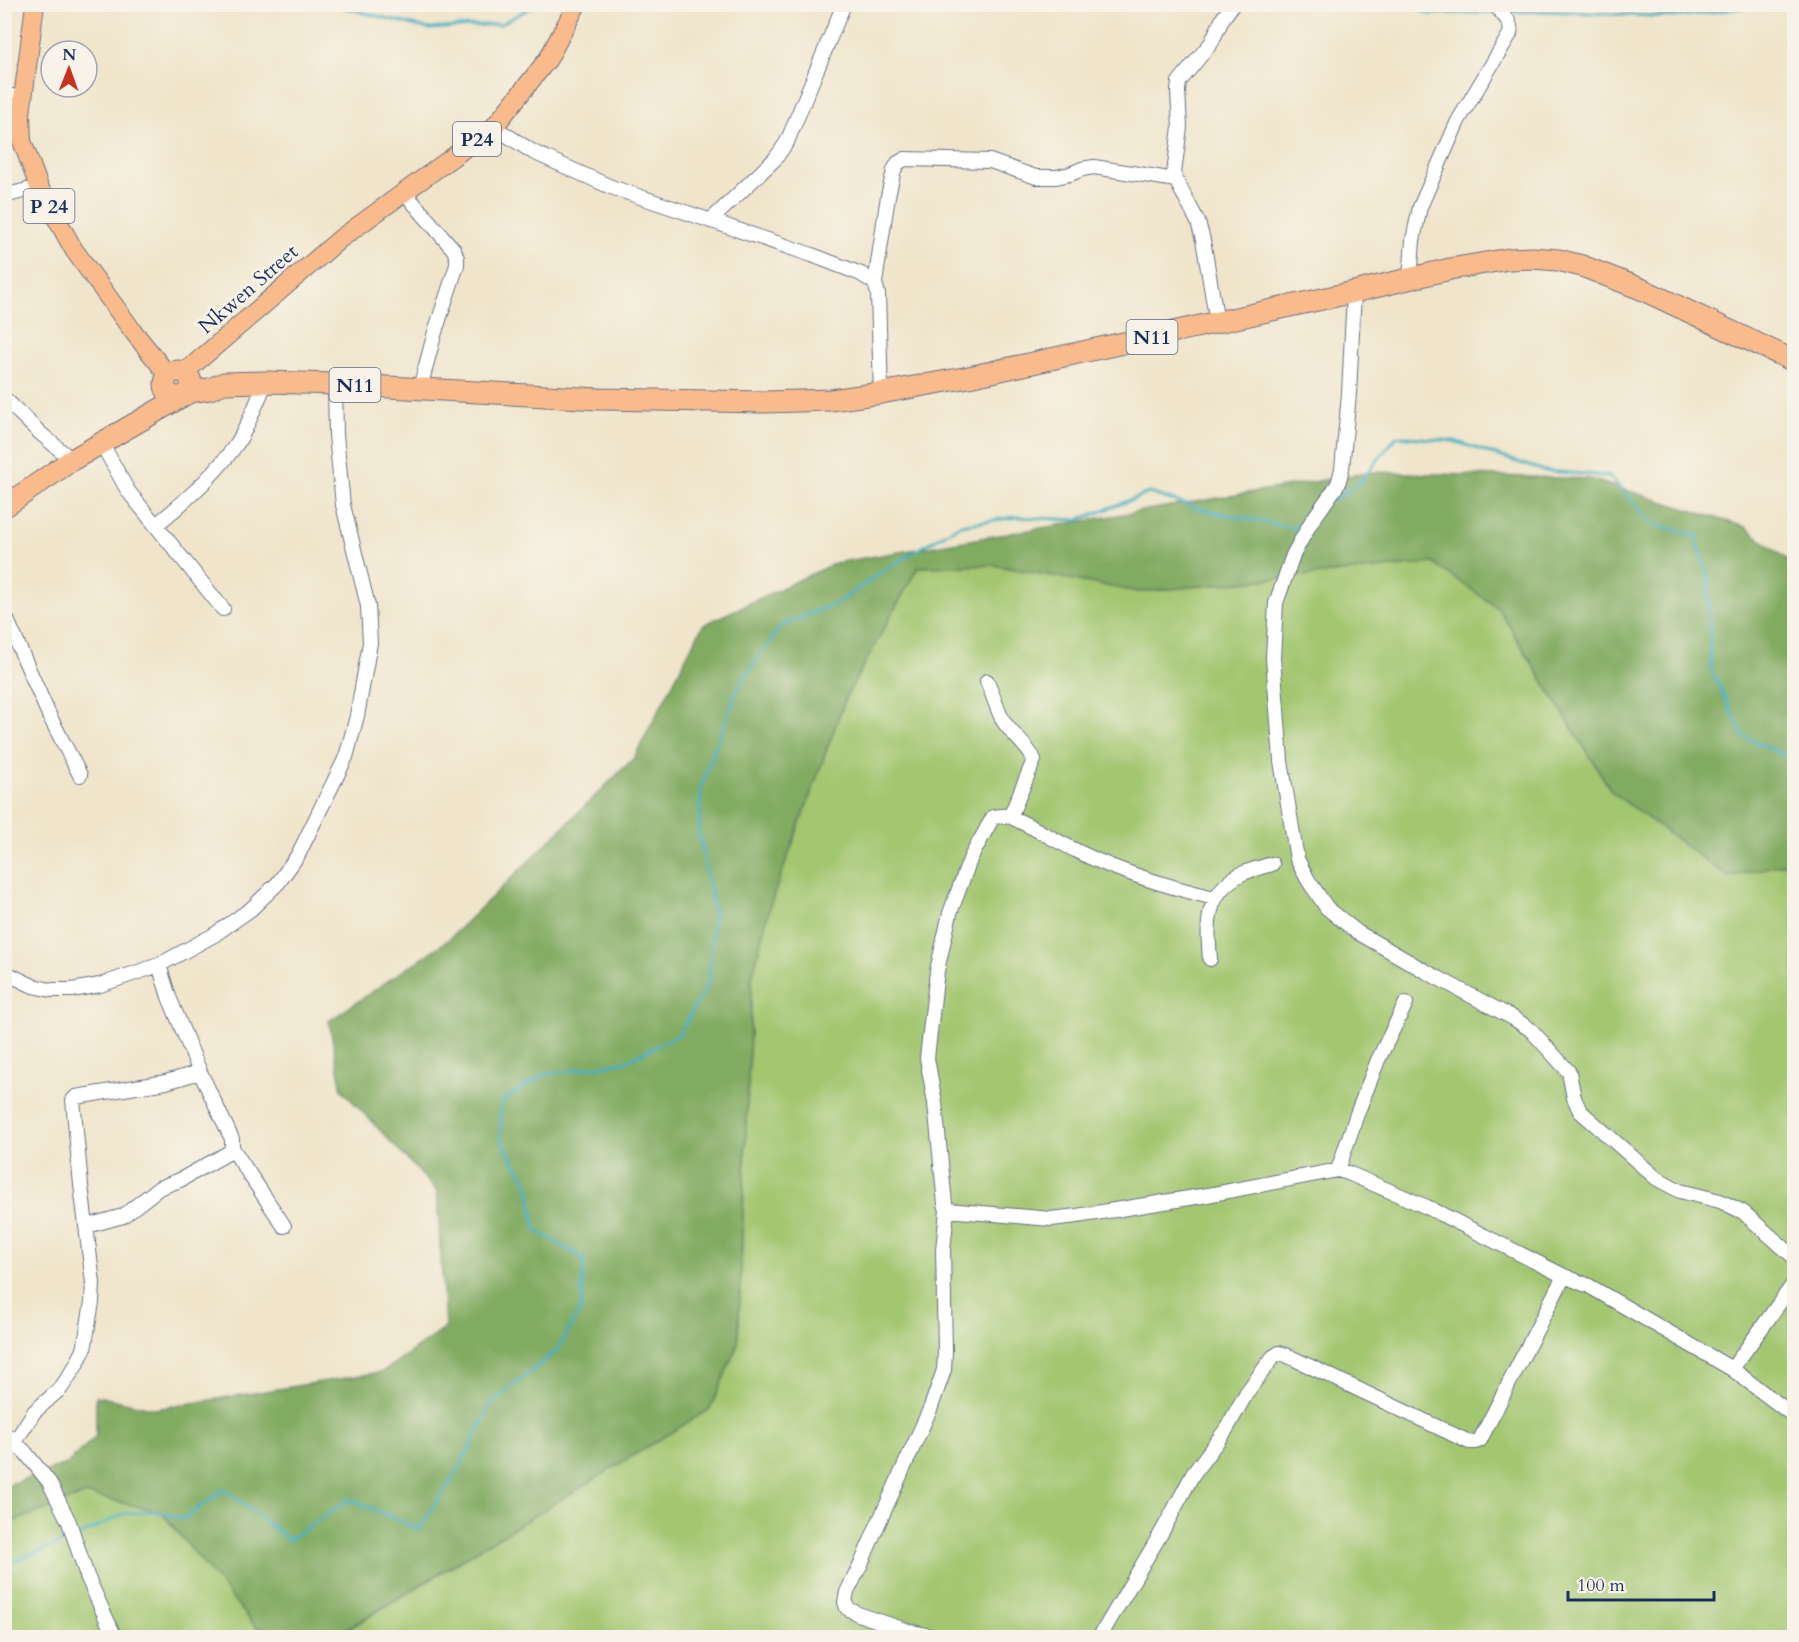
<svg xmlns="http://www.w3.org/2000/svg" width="1799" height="1642" viewBox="0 0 1799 1642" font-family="Cardo,serif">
<rect width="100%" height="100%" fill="#f7f3e8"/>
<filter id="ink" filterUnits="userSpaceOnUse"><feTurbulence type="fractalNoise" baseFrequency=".0167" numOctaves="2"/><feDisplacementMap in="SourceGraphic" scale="12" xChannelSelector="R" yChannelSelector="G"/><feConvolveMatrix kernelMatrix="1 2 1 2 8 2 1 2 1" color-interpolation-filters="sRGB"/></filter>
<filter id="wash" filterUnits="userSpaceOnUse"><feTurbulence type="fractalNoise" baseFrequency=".008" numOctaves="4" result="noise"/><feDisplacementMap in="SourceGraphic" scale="24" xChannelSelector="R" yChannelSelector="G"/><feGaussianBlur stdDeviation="1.35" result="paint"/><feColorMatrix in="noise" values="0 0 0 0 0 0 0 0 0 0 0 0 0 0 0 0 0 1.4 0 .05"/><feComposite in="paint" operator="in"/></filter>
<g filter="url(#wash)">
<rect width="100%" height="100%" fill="#f0e5cb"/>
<path fill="#a3c66f" stroke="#5f7a66" stroke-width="1.5" d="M1433,563L1498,608L1612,792L1728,877L1794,861V1637L334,1638L710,1408L738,1344L752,977L770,905L846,697L918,567L994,565L1139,592Z
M86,1494L162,1512L256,1627L324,1637L5,1638V1529L9,1523Z"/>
<path fill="#82ab62" stroke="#4e6d60" stroke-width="1.5" d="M1372,472L1590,479L1745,527L1794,565V861L1728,877L1612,792L1498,608L1433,563L1139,592L994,565L918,567L846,697L770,905L752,977L738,1344L710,1409L334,1637H324L256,1627L161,1512L86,1494L9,1523L5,1529V1486L67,1464L96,1436V1396L156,1409L382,1372L445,1328L437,1191L342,1090L329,1021L448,940L634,758L703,625L835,563Z"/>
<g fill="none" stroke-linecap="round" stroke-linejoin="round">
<path stroke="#44afc2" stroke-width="3" d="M329,4L429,29L501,24L537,4
M1407,4L1429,14L1496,12
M1508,12L1545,11L1675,17L1772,4
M1333,501L1359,483L1397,436L1454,441L1545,471L1609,476L1653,524L1696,535L1708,576L1711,669L1743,736L1794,760
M77,1537L123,1514L154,1511L184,1519L224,1489L289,1540L350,1499L419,1529L460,1467L492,1403L557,1350L581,1308L584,1259L536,1230L528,1184L501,1140V1102L543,1075L624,1062L679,1035L709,981L714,912L699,833L701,787L739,685L781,626L839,602L892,565L960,525L1016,517L1078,520L1149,493L1204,510L1293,528L1307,518
M4,1565L71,1539"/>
</g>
</g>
<g filter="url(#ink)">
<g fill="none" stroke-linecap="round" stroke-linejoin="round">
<defs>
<path id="minor" d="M4,94L23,99
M494,127L533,152L611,187L812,255L861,274L875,283L878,294L881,393
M404,192L454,250L457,258V265L435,332L420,388
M4,196L39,187
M710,221L775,159L787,142L844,4
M1410,279L1413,240L1420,207L1458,121L1510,34C1513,20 1501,15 1495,4
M875,283L888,196L894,170L898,163L905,159L990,161L1036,177H1056L1070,174L1082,169L1094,167L1176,180
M1354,292L1349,394L1342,469L1338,484L1310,524L1293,555L1276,603L1273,658L1281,761L1297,859L1308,880L1327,908L1357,932L1425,971L1513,1018L1531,1030L1569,1072L1574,1098L1580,1111L1656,1178L1680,1191L1720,1201L1743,1212L1794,1257
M1217,322L1203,240L1198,222L1176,180L1174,173L1180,127L1178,91L1179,82L1211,43L1223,18L1233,4
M4,398L40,433L72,460
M102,444L128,491L223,609
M156,525C186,501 216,474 238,442C249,424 257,401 266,382
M4,613L49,715L80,775
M987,681C993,694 997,711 1004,722C1011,733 1031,750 1034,760L1013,810L1012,815L1013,818C1037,829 1060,843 1083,854C1124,874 1170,887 1214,898
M1210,959C1207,924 1205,893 1241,874C1250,870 1262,867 1272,864
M159,965L169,997L200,1072L232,1139V1148L284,1226
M4,972L33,986L51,990H72L100,985L159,965L214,935L251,909L278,883L298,855L346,757L357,716L370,643L368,606L343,505L336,435L335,384
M1338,1170L1357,1114L1378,1060L1406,1003
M947,1210L1051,1219L1077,1216L1208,1195L1338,1170L1348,1173L1427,1207L1564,1276L1589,1286L1732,1369L1794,1416
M87,1226L123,1216L159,1188L180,1180L228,1153L232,1148
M1732,1369L1794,1283
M4,1433L25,1452L49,1482L69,1522L87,1576L115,1638
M15,1442L34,1412L61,1388L75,1367L84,1350L92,1302L93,1283L81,1185L73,1100L76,1097L166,1082L200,1072
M940,1638L908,1631L858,1614L847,1608L845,1602L847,1592L861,1564L875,1531L931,1407L944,1370L945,1351L943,1250L947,1210L945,1204L935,1103L927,1058L937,971L950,913L971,857L993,817L1012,815
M1099,1638L1163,1530L1193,1474L1227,1428L1247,1392L1273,1357L1279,1353L1286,1355L1469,1442H1475L1480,1440L1564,1276"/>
<path id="major" d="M35,4L21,114L22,141L39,187L74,250L132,330L168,375
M185,372L340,239L494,127L548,59L577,4"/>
<path id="highway" d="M165 384a13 13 0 1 1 26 0a13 13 0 1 1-26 0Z
M189,392L210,389L224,383L266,382L335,384L599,399L765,402L831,400L881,393L969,377L1354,292L1450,269L1509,259L1532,258L1558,260L1582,266L1641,289L1794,361
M4,507L72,460L181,397"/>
</defs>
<use href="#minor" stroke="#666f84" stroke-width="16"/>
<use href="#major" stroke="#666f84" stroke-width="20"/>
<use href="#highway" stroke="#666f84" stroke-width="23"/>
<use href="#minor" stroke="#fff" stroke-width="14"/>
<use href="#major" stroke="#fabb8c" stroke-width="18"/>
<use href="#highway" stroke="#fabb8c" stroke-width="21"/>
</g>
</g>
<g text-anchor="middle" stroke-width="5" stroke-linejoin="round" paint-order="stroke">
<g fill="#f7f3e8" stroke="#5d6a87" stroke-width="1.5">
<rect x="453" y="122" width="48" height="34" rx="4.5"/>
<rect x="23.5" y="189" width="51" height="34" rx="4.5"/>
<rect x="1126.5" y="320" width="51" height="34" rx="4.5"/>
<rect x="329.5" y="368" width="51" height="34" rx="4.5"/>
</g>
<g font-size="20" font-weight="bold" fill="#1b2f5e">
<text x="477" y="146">P24</text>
<text x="49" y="213">P 24</text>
<text x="1152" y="344">N11</text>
<text x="355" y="392">N11</text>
</g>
<g font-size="21" fill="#1b2f5e" stroke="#f7f3e8">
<text transform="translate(248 289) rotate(-41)" y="7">Nkwen Street</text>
</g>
</g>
<rect width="1799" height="1642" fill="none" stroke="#f7f3e8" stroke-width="24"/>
<g transform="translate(69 69) rotate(1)"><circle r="28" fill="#f7f3e8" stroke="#9fa5b1" stroke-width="1.5"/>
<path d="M0-4.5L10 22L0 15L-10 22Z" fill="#c8321e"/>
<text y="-9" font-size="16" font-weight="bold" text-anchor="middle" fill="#1b2f5e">N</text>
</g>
<path d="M1568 1591v9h146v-9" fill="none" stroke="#1b2f5e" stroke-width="3"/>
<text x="1577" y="1591" font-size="18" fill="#1b2f5e" stroke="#f7f3e8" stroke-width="4.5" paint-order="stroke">100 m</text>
</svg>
